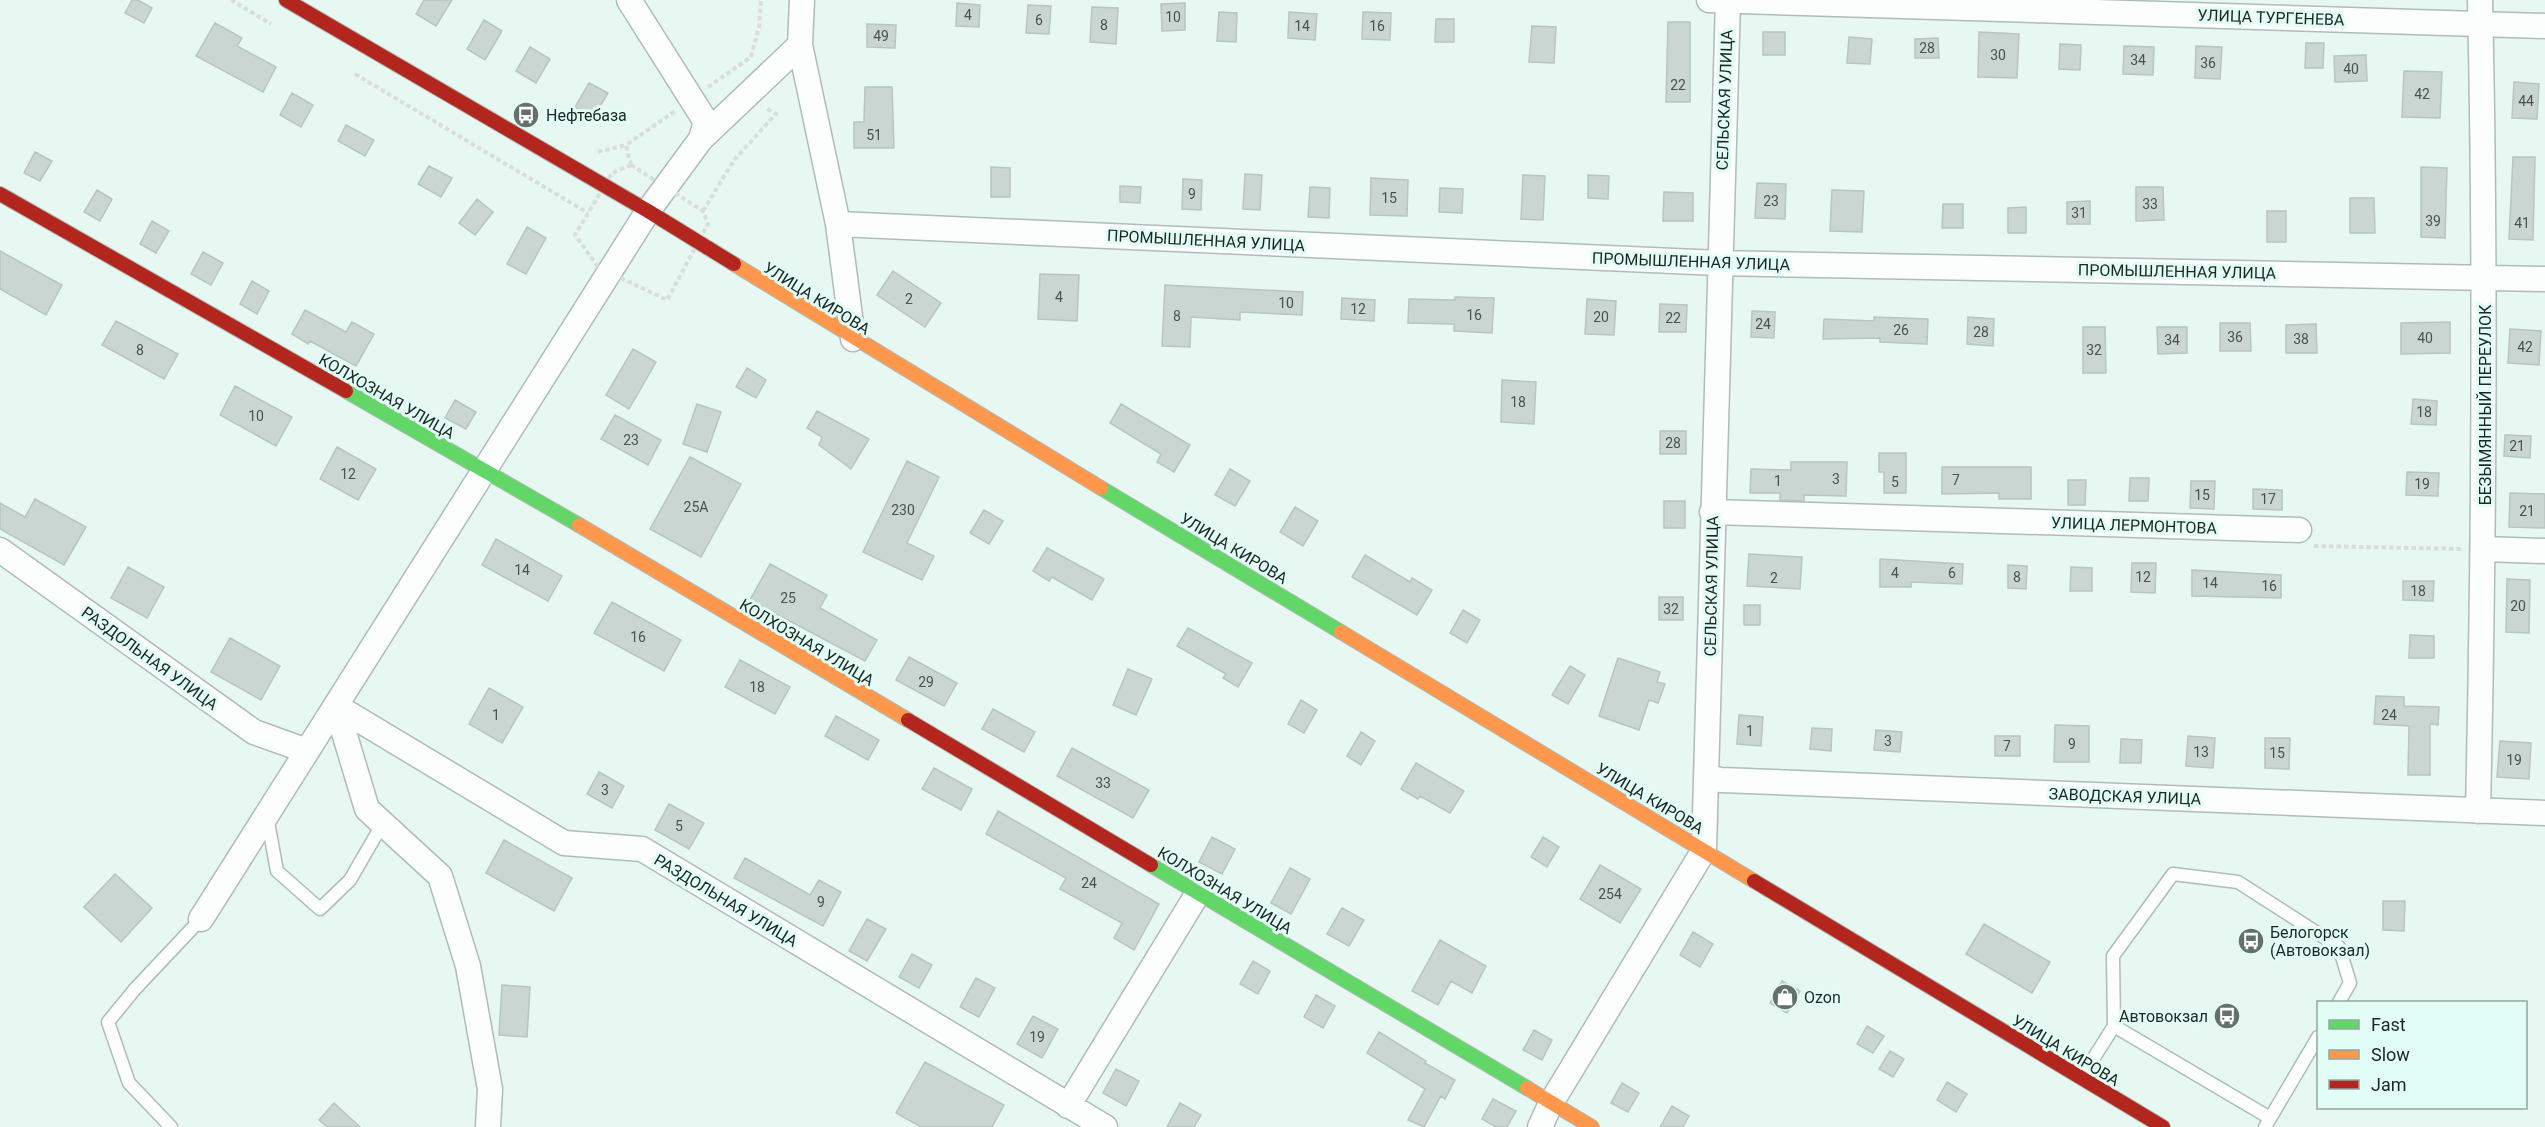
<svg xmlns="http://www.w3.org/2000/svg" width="2545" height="1127" viewBox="0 0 2545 1127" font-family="Roboto,sans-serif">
<rect width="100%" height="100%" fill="#e7f7f2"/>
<path fill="#cad6d2" stroke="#b8c5c1" stroke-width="1.5" d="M132,0H138L152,8L144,23L125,13Z
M424,0H452L436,26L416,14Z
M957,3L980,5L979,27L956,26Z
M1185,3V30L1162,31L1161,4Z
M1028,5L1051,6L1049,34L1026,33Z
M1092,7L1118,8L1116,44L1090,42Z
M1219,12L1237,13L1236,42L1217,41Z
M1289,12L1317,14L1315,40L1288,38Z
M1363,12L1391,13L1390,40L1362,39Z
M1436,19H1454V42H1435Z
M484,20L502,31L485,60L467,49Z
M1668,22H1690V102H1666Z
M215,23L242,38L237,46L276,67L263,92L196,56Z
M867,24L896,25L895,48L867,47Z
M1532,26L1556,27L1554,63L1529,62Z
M1763,32H1785V55H1763Z
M1979,32L2019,34L2017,78L1978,77Z
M1849,37L1872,39L1870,64L1847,63Z
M1938,38L1939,58H1915V39Z
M2306,43H2324L2323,68H2305Z
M2060,44L2081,45L2080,70L2059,69Z
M2124,46L2154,47L2153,75L2123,74Z
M2196,46L2222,47L2220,79L2195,78Z
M530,47L550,59L536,83L516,71Z
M2366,55L2367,81L2335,82L2334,56Z
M2404,71L2442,72L2440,118L2402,117Z
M2514,82L2539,84L2537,119L2512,118Z
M589,83L608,93L593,118L575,107Z
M865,87H892L894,148H854V122H864Z
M292,93L313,105L301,127L280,115Z
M346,125L374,140L365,156L338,141Z
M35,152L52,161L40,181L24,173Z
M2513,157H2535L2533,240L2509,239Z
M429,166L452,178L441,197L418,184Z
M991,167L1010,168V197H991Z
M2421,167L2447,168L2445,238L2421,237Z
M1245,174L1262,175L1260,210L1243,209Z
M1523,175L1545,176L1543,220L1521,219Z
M1588,175L1609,176L1608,199L1588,198Z
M1371,178L1408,180L1407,216L1370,215Z
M1183,179L1202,180L1201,210L1182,209Z
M1757,183L1786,184L1785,219L1755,218Z
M1120,186L1141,187L1140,203L1120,202Z
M1310,187L1330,188L1329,218L1308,217Z
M2136,187H2163L2164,220L2136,221Z
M1440,188L1463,189L1462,213L1439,212Z
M97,190L112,199L100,221L84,212Z
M1832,190L1864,191L1862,232L1830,231Z
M1664,192L1693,193V221H1663Z
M2350,198H2374L2375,233H2350Z
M477,199L493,212L475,235L459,223Z
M2090,201V224H2067V202Z
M1943,204H1963V228H1942Z
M2026,207V233H2008V208Z
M2267,211H2286V242H2267Z
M152,221L169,231L156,253L140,244Z
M527,227L546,238L526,274L507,264Z
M0,251L62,285L46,315L0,289Z
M203,252L223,263L211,285L191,274Z
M893,271L941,303L925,327L877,295Z
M1040,274L1079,275L1077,321L1038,319Z
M252,281L269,291L257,314L240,304Z
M1165,285L1303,292L1302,315L1240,312V320L1191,317L1190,347L1162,346Z
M1455,297L1494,298L1492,333L1454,331V324L1408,323L1409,299L1455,300Z
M1342,298L1375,300L1374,321L1341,319Z
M1587,299L1616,301L1614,335L1585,334Z
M1660,304L1687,305L1686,332H1659Z
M305,310L346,332L352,322L374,334L356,366L310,341L308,344L292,334Z
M1752,311L1775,312L1774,338L1751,337Z
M1874,317L1928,319L1927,344L1880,342V338L1823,339L1824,319L1874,321Z
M1968,317L1994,319L1993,346L1967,344Z
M116,321L178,354L164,379L102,345Z
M2450,322V353L2401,354V323Z
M2220,323H2250L2251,351H2220Z
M2316,324L2317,353H2286V325Z
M2083,327H2105L2106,373H2083Z
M2157,327H2187V353L2158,354Z
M2510,329L2541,331L2539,365L2508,363Z
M633,349L656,362L629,409L606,395Z
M747,368L766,380L756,398L736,387Z
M1502,380L1536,382L1534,424L1501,422Z
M235,386L292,417L276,446L220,415Z
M2413,399L2437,401L2436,425L2411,424Z
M455,400L476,412L466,429L445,418Z
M697,404L721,412L707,452L683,444Z
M1121,404L1190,445L1174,472L1157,462L1161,454L1110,423Z
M817,411L869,439L851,469L819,445L822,437L807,428Z
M615,415L661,440L648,465L601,439Z
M1660,431H1686V454H1660Z
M2505,435L2531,436L2530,458L2504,456Z
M337,447L376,469L358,500L320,479Z
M1879,453H1906V493H1884V472H1879Z
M690,457L741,484L701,557L650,529Z
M907,461L939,477L907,543L934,556L922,580L863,552Z
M1791,462H1847L1846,496L1804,495V501L1780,500V493H1750L1751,469L1791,470Z
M1942,467H2031V499H1999V493L1942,494Z
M1230,469L1250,481L1235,506L1215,495Z
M2407,472L2439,473L2438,496L2406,495Z
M2130,478H2149L2148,501H2129Z
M2068,480H2086L2085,505H2068Z
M2191,481H2215L2214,509L2190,508Z
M2253,489L2282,490V510L2253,509Z
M2510,493L2545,494V528L2509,527Z
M35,499L86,527L64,565L0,529V503L25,517Z
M1664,501H1685V528H1664Z
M1295,507L1318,521L1303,546L1280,532Z
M984,510L1003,521L989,544L970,533Z
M496,539L562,576L548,601L482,565Z
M1047,548L1104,579L1092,600L1052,577L1049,581L1033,571Z
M1749,554L1802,557L1800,589L1747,586Z
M1365,555L1410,582L1412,578L1432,590L1417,615L1352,577Z
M1880,559L1963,564L1962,584L1911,582V587H1880Z
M2132,563H2156L2155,593L2131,592Z
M770,564L827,595L820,608L877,640L865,661L750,600Z
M2008,565L2027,566L2026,589L2008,588Z
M128,567L164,587L147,618L111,598Z
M2071,567L2092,568V591H2070Z
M2192,570L2281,575V598L2192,596Z
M2507,579L2530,580L2529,633L2506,632Z
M2403,581H2434L2433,601L2403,600Z
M1659,597H1683V620H1659Z
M612,602L681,640L664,671L594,633Z
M1744,605H1760V625H1744Z
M1463,610L1480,620L1467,643L1450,633Z
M1188,628L1252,663L1238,687L1223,678L1226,674L1177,646Z
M2410,635L2434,636V658H2409Z
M230,638L280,666L261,700L211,672Z
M909,657L957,683L944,706L896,680Z
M1618,658L1660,672L1657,682L1665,684L1658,703L1649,700L1639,730L1599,716Z
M740,660L790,687L775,714L725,687Z
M1570,666L1585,675L1568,704L1552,695Z
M1128,669L1152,679L1136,715L1113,705Z
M489,688L523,707L502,743L469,724Z
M2376,696L2404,697V706L2439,707L2438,725L2430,724V775H2408L2409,726L2374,724Z
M1301,700L1317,710L1304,733L1288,724Z
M993,709L1035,732L1024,752L982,729Z
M1739,715L1763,717L1761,746L1737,744Z
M836,716L879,740L868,760L825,736Z
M2055,725L2089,726V762H2054Z
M1812,728L1832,729L1831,751L1810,749Z
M1876,730L1902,732L1900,752L1874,750Z
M1361,732L1375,741L1361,765L1347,756Z
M1995,736H2020V756H1995Z
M2188,736L2215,738L2213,768L2186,766Z
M2265,738H2290L2289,769L2265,768Z
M2121,739L2142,740L2141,763H2120Z
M2500,741L2531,743L2529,779L2497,777Z
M1072,748L1149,790L1133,818L1057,776Z
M1416,763L1464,791L1450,813L1420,796L1418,799L1401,789Z
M934,768L972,789L961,810L922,789Z
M599,772L624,786L612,808L587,794Z
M669,804L704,823L689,849L655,830Z
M998,811L1159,904L1134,950L1114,938L1122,923L1060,889L1066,878L986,834Z
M1212,837L1235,849L1222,874L1199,862Z
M1543,837L1559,847L1547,867L1531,857Z
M504,840L572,878L554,911L486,873Z
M745,858L810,895L819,880L841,892L823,926L734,878Z
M1600,865L1641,889L1620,923L1580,899Z
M1290,868L1310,879L1291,914L1271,903Z
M115,874L152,908L121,942L84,907Z
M2383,901H2405L2404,931L2383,930Z
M1342,908L1364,920L1349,946L1327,934Z
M867,919L886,929L867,961L849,951Z
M1984,924L2050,962L2032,993L1966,954Z
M1693,932L1713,944L1700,967L1680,955Z
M1440,940L1486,966L1472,993L1451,981L1438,1005L1412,991Z
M912,954L932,965L919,988L899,977Z
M1253,961L1270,971L1258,994L1240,984Z
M976,978L995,988L979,1017L960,1007Z
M1782,981L1800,991L1787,1013L1770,1003Z
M502,985L530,987L527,1037L499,1035Z
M1316,995L1335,1006L1323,1028L1304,1017Z
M1033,1016L1058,1029L1042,1058L1017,1044Z
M1867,1026L1884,1036L1873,1053L1857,1044Z
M1534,1030L1552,1040L1542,1060L1523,1050Z
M1379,1032L1426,1061L1425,1063L1455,1080L1445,1099L1441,1096L1424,1127L1408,1120L1425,1089L1367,1053Z
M1890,1051L1904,1059L1893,1077L1879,1069Z
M925,1062L1004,1105L992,1127H921L896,1113Z
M1116,1069L1139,1081L1126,1106L1103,1093Z
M1947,1082L1967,1094L1956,1112L1937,1100Z
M1622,1083L1639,1093L1628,1112L1611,1103Z
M1493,1099L1516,1111L1507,1127H1496L1482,1119Z
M334,1103L360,1127H327L319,1120Z
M1180,1103L1201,1115L1194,1127H1167Z
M1672,1106L1689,1116L1683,1127H1660Z"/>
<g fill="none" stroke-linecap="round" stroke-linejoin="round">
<defs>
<path id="lane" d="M267,816L277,871L320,909L350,880L383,823
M2114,1026L2270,1118
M2081,1078L2114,1026L2113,956L2173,874L2238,882L2339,947L2350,983L2339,1002
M171,1127L129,1083L108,1022L135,989L201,919
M2265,1127L2318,1037"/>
<path id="street" d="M629,0L706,122L701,139
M1709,0L2545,26
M800,45L838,224L853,339
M838,224L1719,263L2545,279
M1712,512L2299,530
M2484,549L2545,551
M0,550L254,732L307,751
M336,706L564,843L642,849L1105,1127
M336,706L367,809L440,876L468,966L490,1089L488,1127
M1706,777L1721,780L2545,813
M2478,811C2484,540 2486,270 2480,0
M201,919L648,211L701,139L800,45L802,0
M1068,1106L1198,893
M1540,1127L1551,1103L1704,850L1728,0"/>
<path id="fast" d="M346,391L579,525
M1101,488L1341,632
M1151,865L1527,1088"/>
<path id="slow" d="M734,264L1101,488
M579,525L908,720
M1341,632L1754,881
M1527,1088L1592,1127"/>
<path id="jam" d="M286,0L648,211L734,264
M0,194L346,391
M908,720L1151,865
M1754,881L2163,1127"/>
</defs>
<use href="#lane" stroke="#afbcb8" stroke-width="15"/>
<use href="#street" stroke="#afbcb8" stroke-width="27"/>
<use href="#fast" stroke="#afbcb8" stroke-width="16"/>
<use href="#slow" stroke="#afbcb8" stroke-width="16"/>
<use href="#jam" stroke="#afbcb8" stroke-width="16"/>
<path stroke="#d9dedd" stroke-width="4" stroke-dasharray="4.5 3" stroke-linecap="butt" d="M231,0L271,24
M355,74L588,213
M708,87L751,57L759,27L761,0
M598,152L626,145
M631,165L703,211L708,224L667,300L598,267L575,235L612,173Z
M631,165L626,145L675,111
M703,211L734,160L776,114L766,108
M2314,546L2462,549"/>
<use href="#lane" stroke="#fbfefd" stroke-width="12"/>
<use href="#street" stroke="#fbfefd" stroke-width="24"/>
<use href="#fast" stroke="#63d668" stroke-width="14"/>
<use href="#slow" stroke="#ff974d" stroke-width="14"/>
<use href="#jam" stroke="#b3261e" stroke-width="14"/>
</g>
<defs>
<symbol id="bus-disc" viewBox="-11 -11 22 22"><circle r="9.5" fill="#63706c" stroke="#e1fdf5"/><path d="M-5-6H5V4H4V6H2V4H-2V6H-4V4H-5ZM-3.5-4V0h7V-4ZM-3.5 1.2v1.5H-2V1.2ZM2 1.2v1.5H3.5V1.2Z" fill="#fff"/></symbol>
<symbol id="shop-disc" viewBox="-11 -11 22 22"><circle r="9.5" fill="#63706c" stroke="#e1fdf5"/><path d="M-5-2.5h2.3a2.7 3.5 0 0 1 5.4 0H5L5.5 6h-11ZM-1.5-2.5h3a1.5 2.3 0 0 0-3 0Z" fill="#fff"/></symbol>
</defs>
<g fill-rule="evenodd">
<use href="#bus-disc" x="511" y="100" width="30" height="30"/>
<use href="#bus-disc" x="2236" y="926" width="30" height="30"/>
<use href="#shop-disc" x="1770" y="982" width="30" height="30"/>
<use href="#bus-disc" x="2212" y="1001" width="30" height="30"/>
</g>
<g text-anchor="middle" stroke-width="6" stroke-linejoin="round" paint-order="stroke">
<g font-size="14" fill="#485350">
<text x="968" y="20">4</text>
<text x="1173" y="22">10</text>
<text x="1039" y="25">6</text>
<text x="1104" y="30">8</text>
<text x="1302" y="31">14</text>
<text x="1377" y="31">16</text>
<text x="881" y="41">49</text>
<text x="1927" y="53">28</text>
<text x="1998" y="60">30</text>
<text x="2138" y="65">34</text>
<text x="2208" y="68">36</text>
<text x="2351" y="74">40</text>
<text x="1678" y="90">22</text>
<text x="2422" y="99">42</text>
<text x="2526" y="106">44</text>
<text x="874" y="140">51</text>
<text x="1192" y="199">9</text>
<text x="1389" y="203">15</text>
<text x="1771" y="206">23</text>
<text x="2150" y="209">33</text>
<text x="2079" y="218">31</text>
<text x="2433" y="226">39</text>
<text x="2522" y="228">41</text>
<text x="1059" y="302">4</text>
<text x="909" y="304">2</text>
<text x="1286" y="308">10</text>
<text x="1358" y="314">12</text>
<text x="1474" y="320">16</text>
<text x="1177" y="321">8</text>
<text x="1601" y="322">20</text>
<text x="1673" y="323">22</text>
<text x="1763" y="329">24</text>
<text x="1901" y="335">26</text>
<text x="1981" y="337">28</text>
<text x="2235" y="342">36</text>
<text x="2425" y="343">40</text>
<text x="2301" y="344">38</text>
<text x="2172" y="345">34</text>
<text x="2525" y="352">42</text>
<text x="140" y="355">8</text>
<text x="2094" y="355">32</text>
<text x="1518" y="407">18</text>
<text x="2424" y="417">18</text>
<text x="256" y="421">10</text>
<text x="631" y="445">23</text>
<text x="1673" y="448">28</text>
<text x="2517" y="451">21</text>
<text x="348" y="479">12</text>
<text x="1836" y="484">3</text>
<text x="1956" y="485">7</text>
<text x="1778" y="486">1</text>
<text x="1895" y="487">5</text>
<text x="2422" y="489">19</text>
<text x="2202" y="500">15</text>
<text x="2268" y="504">17</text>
<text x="696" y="512">25А</text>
<text x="903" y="515">230</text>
<text x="2527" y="516">21</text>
<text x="522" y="575">14</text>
<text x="1895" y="578">4</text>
<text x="1952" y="578">6</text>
<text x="2017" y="582">8</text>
<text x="2143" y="582">12</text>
<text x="1774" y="583">2</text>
<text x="2210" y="588">14</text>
<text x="2269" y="591">16</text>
<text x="2418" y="596">18</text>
<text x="788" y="603">25</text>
<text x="2518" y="611">20</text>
<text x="1671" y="614">32</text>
<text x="638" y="642">16</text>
<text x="926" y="687">29</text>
<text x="757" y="692">18</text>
<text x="496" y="720">1</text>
<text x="2389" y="720">24</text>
<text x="1750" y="736">1</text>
<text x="1888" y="746">3</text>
<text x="2072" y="749">9</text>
<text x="2007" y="751">7</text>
<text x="2201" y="757">13</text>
<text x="2277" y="758">15</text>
<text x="2514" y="765">19</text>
<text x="1103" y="788">33</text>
<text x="605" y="795">3</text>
<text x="679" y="831">5</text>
<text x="1089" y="888">24</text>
<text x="1610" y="899">254</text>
<text x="821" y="907">9</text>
<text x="1037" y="1042">19</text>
</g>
<g font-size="16" fill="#1c2724" stroke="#e1fdf5">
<text transform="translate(2271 17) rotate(2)" y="6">УЛИЦА ТУРГЕНЕВА</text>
<text transform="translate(1724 100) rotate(-88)" y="6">СЕЛЬСКАЯ УЛИЦА</text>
<text transform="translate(1206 240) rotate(3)" y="6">ПРОМЫШЛЕННАЯ УЛИЦА</text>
<text transform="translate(1691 261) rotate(2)" y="6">ПРОМЫШЛЕННАЯ УЛИЦА</text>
<text transform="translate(2177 271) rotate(1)" y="6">ПРОМЫШЛЕННАЯ УЛИЦА</text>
<text transform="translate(817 298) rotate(32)" y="6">УЛИЦА КИРОВА</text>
<text transform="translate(387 396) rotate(30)" y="6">КОЛХОЗНАЯ УЛИЦА</text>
<text transform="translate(2485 405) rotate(-90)" y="6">БЕЗЫМЯННЫЙ ПЕРЕУЛОК</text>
<text transform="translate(2134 525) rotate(2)" y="6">УЛИЦА ЛЕРМОНТОВА</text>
<text transform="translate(1234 548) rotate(31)" y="6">УЛИЦА КИРОВА</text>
<text transform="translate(1711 586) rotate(-89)" y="6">СЕЛЬСКАЯ УЛИЦА</text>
<text transform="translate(807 642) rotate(31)" y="6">КОЛХОЗНАЯ УЛИЦА</text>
<text transform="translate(150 658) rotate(36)" y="6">РАЗДОЛЬНАЯ УЛИЦА</text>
<text transform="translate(2125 796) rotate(2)" y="6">ЗАВОДСКАЯ УЛИЦА</text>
<text transform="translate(1650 798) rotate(31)" y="6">УЛИЦА КИРОВА</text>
<text transform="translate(1225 890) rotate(31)" y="6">КОЛХОЗНАЯ УЛИЦА</text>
<text transform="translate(726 900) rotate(31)" y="6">РАЗДОЛЬНАЯ УЛИЦА</text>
<text transform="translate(2066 1050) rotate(31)" y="6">УЛИЦА КИРОВА</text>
</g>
<g font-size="16" fill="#1c2724" stroke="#e1fdf5" text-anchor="start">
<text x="546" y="121">Нефтебаза</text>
<text x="2270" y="938">Белогорск<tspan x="2270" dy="18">(Автовокзал)</tspan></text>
<text x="1804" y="1003">Ozon</text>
<text x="2208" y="1022" text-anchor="end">Автовокзал</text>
</g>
</g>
<rect x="2317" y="1001" width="210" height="108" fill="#e1fdf5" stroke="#92a7a1" stroke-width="1.5"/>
<rect x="2329" y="1020" width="30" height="9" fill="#63d668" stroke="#92a7a1" stroke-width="1.5"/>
<text x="2371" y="1031" font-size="18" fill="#1c2724">Fast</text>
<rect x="2329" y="1050" width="30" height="9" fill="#ff974d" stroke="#92a7a1" stroke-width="1.5"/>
<text x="2371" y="1061" font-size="18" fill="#1c2724">Slow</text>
<rect x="2329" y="1080" width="30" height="9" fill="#b3261e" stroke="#92a7a1" stroke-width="1.5"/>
<text x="2371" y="1091" font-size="18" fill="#1c2724">Jam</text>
</svg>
